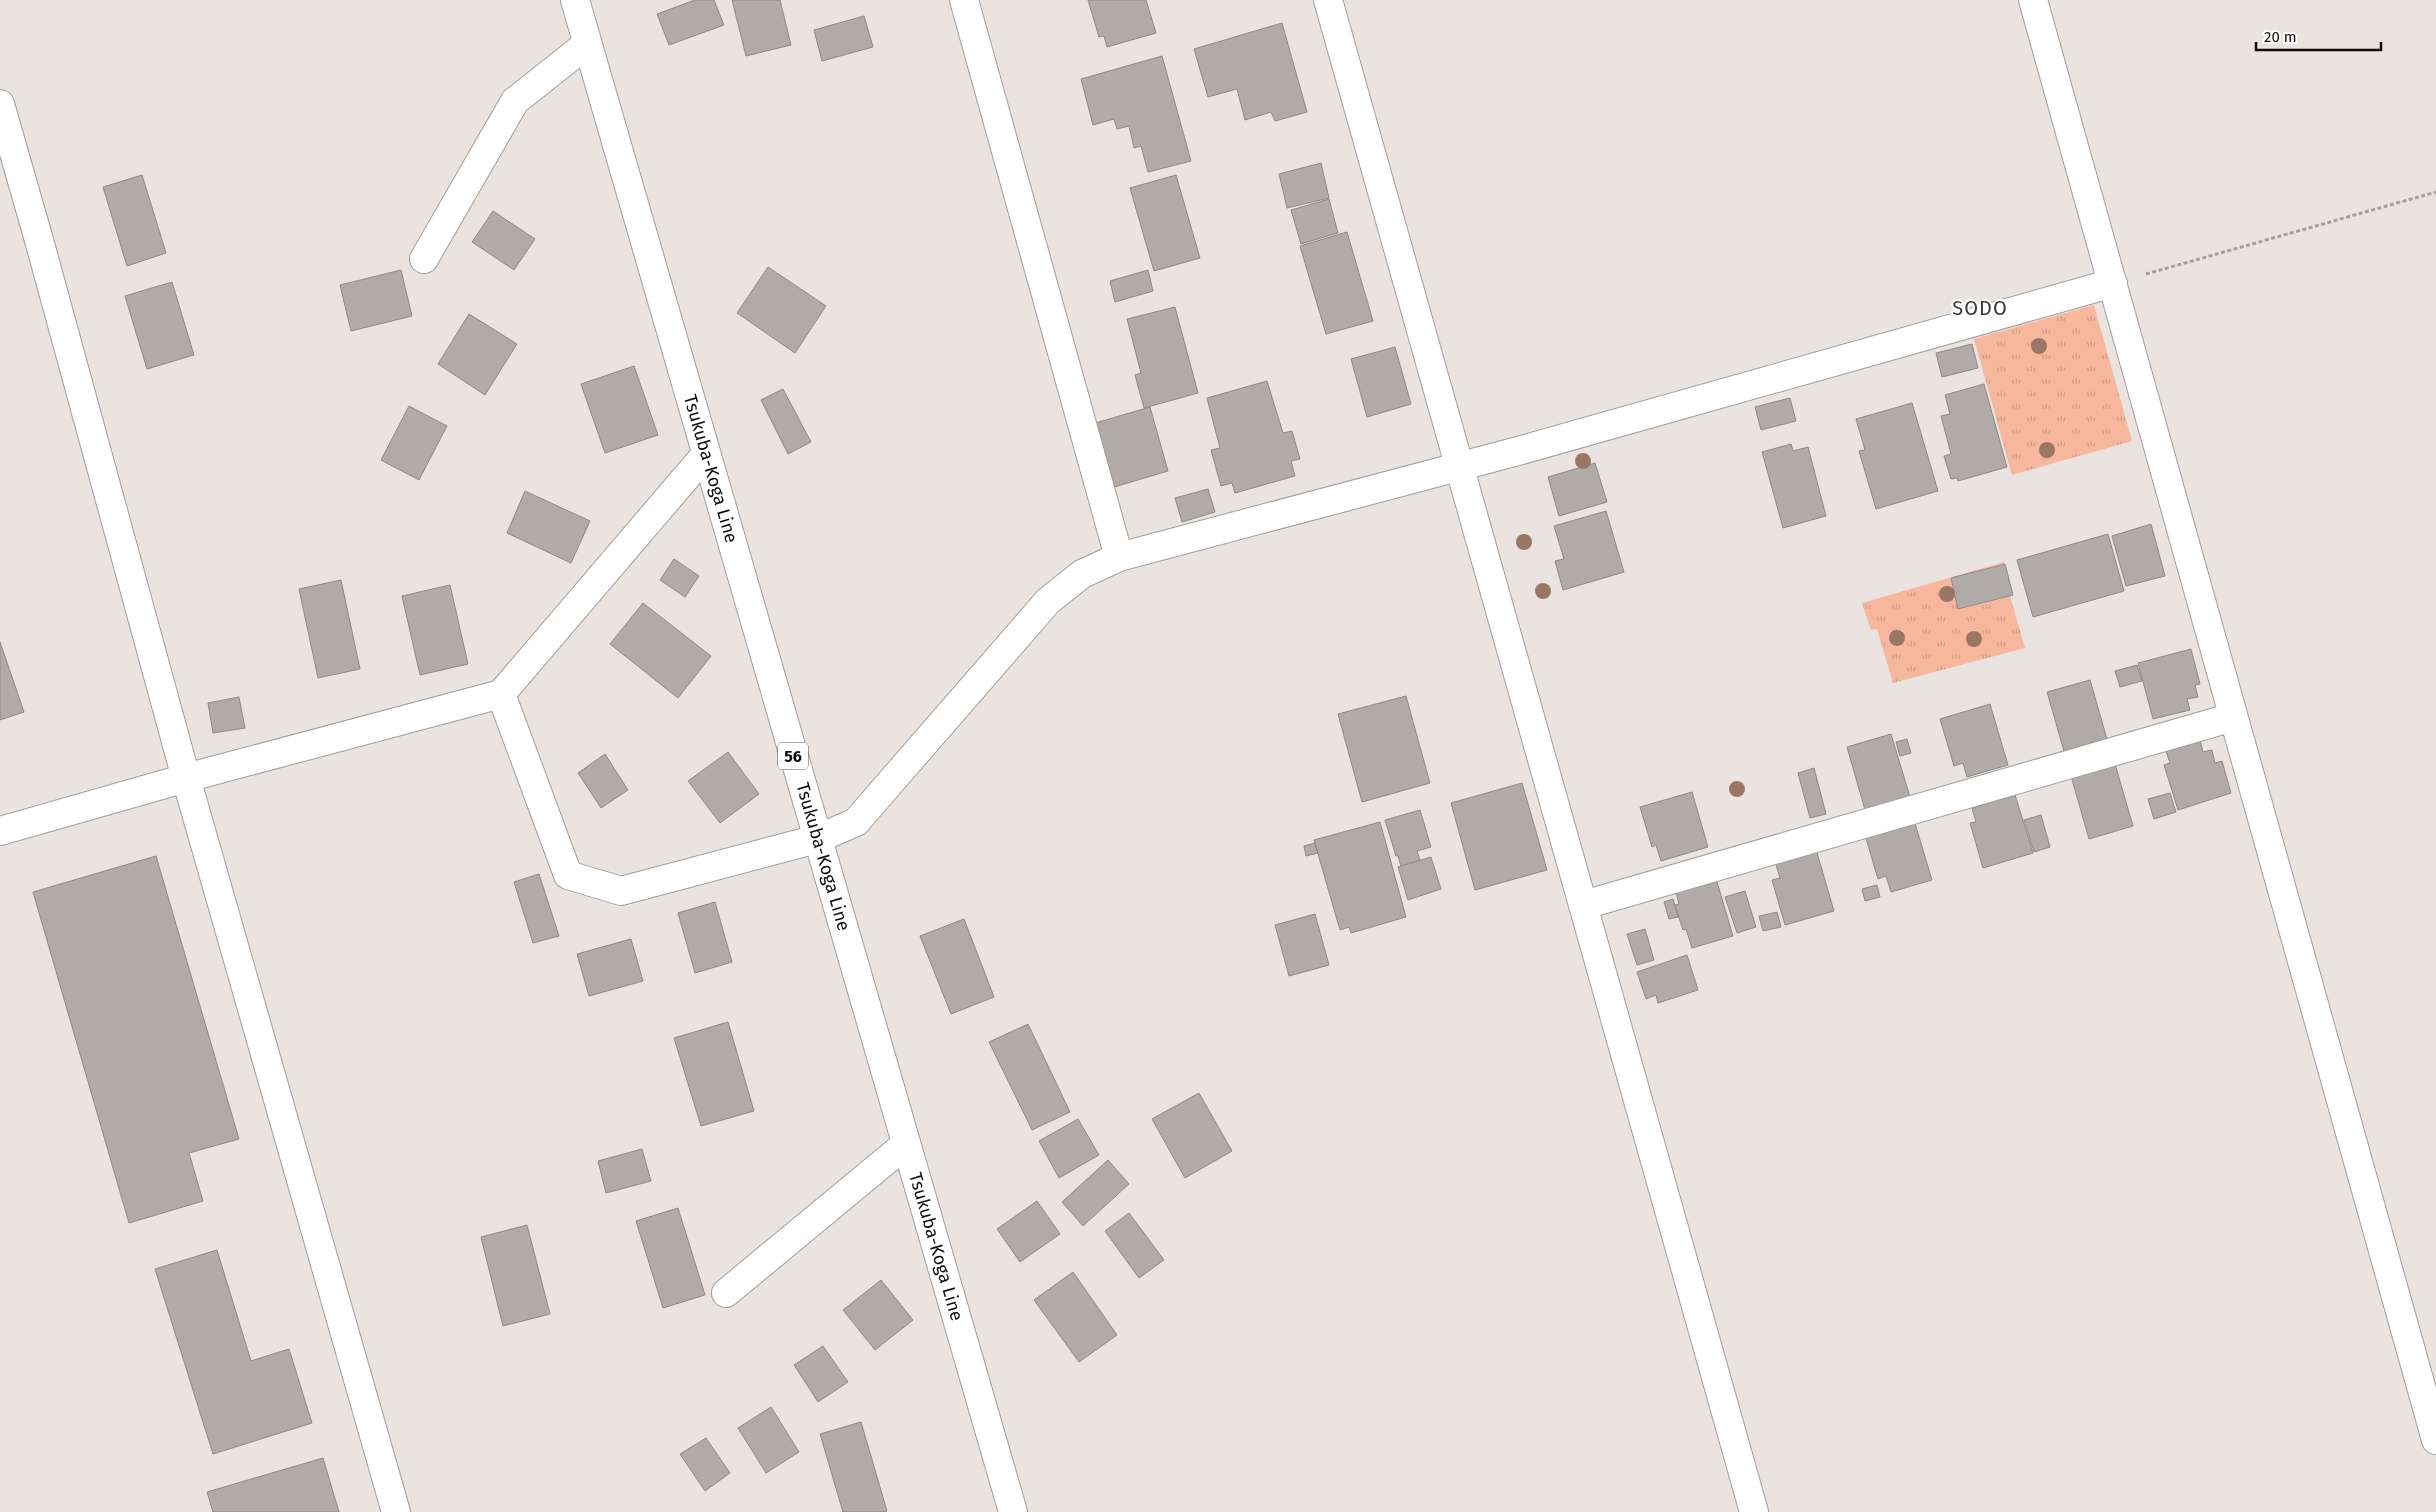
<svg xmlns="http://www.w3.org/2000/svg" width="2436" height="1512" viewBox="0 0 2436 1512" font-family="'Fira Sans',sans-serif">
<defs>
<pattern id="grass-tufts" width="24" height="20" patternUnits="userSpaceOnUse" patternTransform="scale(1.25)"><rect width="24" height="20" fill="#f6b79d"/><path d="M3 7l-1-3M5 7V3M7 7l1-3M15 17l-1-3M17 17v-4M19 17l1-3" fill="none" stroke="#d29c86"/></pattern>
</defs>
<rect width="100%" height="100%" fill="#eae4e1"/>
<path fill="url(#grass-tufts)" d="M2094,305L2132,441L2012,475L1974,339Z
M2004,562L2005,564L1951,578L1959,609L2010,596L2025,648L1893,683L1877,629L1871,630L1862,603Z"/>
<path fill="#b0aaa8" stroke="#8f8987" d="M695,0H714L724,25L669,45L657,14Z
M732,0H780L791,45L746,56Z
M1088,0H1146L1156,33L1107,47L1104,36L1099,37Z
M864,16L873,47L822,61L814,30Z
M1282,23L1307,112L1275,121L1271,112L1245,120L1237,89L1208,97L1194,49Z
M1162,56L1191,161L1148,172L1141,146L1134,148L1129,126L1117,129L1114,119L1093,125L1081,79Z
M1321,163L1329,198L1287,208L1279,174Z
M142,175L166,253L127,266L103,187Z
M1176,175L1200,258L1154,271L1130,188Z
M1329,199L1338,233L1301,244L1291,210Z
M493,211L535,239L514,270L472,242Z
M1347,232L1373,321L1326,334L1300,246Z
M768,267L826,306L795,353L737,313Z
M401,270L412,316L351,331L340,285Z
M1148,270L1153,291L1115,302L1110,281Z
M172,282L194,355L147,369L125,296Z
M1175,307L1198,393L1144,408L1135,375L1141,373L1127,319Z
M469,314L517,344L485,395L438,364Z
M1972,344L1978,368L1942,377L1936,353Z
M1395,347L1411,404L1367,417L1351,359Z
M634,366L658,435L605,453L581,384Z
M1267,381L1283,433L1292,431L1300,459L1291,461L1295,476L1235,493L1232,483L1221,486L1211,450L1220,448L1207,398Z
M1984,384L2007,467L1958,481L1957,478L1951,479L1944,456L1951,454L1941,416L1950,414L1945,395Z
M783,389L811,442L788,454L761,400Z
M1790,398L1796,421L1761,430L1755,407Z
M1912,403L1938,491L1876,509L1859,451L1865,450L1856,419Z
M409,406L447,426L419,480L381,460Z
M1150,407L1168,471L1111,488L1092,424Z
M1791,444L1793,451L1808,447L1826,516L1783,528L1762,452Z
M1595,463L1607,502L1559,516L1548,477Z
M1208,489L1215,512L1182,522L1175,498Z
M525,491L590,521L571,563L507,533Z
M1606,511L1624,572L1563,590L1555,561L1564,559L1554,526Z
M2151,524L2165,576L2126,586L2112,536Z
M2108,534L2124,591L2033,617L2017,560Z
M674,559L699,576L685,597L660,580Z
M2005,564L2013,595L1958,609L1951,578Z
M341,580L360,669L318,678L299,589Z
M450,585L468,664L420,675L402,596Z
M643,603L711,656L678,698L610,644Z
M0,642L24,712L0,720Z
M2191,649L2200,684L2195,685L2198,697L2187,699L2190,710L2153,719L2138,663Z
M2137,665L2142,681L2120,687L2115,671Z
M2090,680L2107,739L2064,751L2047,692Z
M1406,696L1430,783L1362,802L1338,714Z
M239,697L245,728L213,733L208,703Z
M1990,704L2008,765L1967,777L1963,763L1954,766L1940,719Z
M1891,734L1910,797L1865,810L1847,747Z
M1907,739L1911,753L1900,756L1896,742Z
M2200,740L2203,752L2212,750L2215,763L2222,761L2231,793L2178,810L2164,765L2170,763L2166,751Z
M728,752L759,794L720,823L688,781Z
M605,754L628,790L601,808L578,773Z
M2115,764L2133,826L2089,839L2071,776Z
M1814,768L1826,814L1810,818L1798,773Z
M1522,783L1547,870L1475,890L1451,803Z
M1692,792L1708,847L1661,861L1656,845L1652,847L1640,807Z
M2170,793L2176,812L2154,819L2148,799Z
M2015,795L2033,853L1983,868L1970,823L1976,822L1972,808Z
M1420,810L1431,847L1417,851L1420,860L1401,866L1398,856H1396L1385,820Z
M2041,815L2050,847L2034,852L2024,820Z
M1914,820L1932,880L1891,892L1886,876L1878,879L1865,835Z
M1380,822L1406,917L1351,933L1349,927L1340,930L1314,840Z
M1315,843L1318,853L1306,856L1304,846Z
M1815,846L1834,911L1785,925L1772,880L1780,878L1774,858Z
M156,856L239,1139L189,1153L203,1201L129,1223L33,892Z
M1431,857L1441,889L1408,900L1398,867Z
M539,874L559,936L533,943L514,882Z
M1715,875L1733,936L1692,948L1686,929L1683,930L1675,905L1679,904L1675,888Z
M1877,885L1880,897L1865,901L1862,889Z
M1745,891L1756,927L1737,933L1725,897Z
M1673,899L1678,917L1669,919L1664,902Z
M715,902L732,962L695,973L678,913Z
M1777,912L1781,927L1763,931L1759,916Z
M1315,914L1329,965L1289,976L1275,925Z
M964,919L994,997L951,1014L920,936Z
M1645,929L1654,960L1637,965L1627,934Z
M631,939L643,981L589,996L577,954Z
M1687,955L1698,990L1658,1003L1656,995L1646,999L1637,972Z
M728,1022L754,1111L701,1126L674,1038Z
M1028,1024L1070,1112L1032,1130L989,1042Z
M1199,1093L1232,1151L1185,1178L1152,1119Z
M1078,1119L1099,1155L1059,1178L1039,1141Z
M642,1149L651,1181L606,1193L598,1161Z
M1108,1160L1129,1184L1083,1226L1062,1202Z
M1037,1201L1060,1234L1020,1262L997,1229Z
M678,1208L705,1295L663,1308L636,1221Z
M1129,1213L1164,1260L1139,1278L1105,1231Z
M527,1225L550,1314L503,1326L481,1237Z
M217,1250L251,1361L289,1349L312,1423L213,1454L155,1269Z
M1073,1272L1117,1335L1079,1362L1034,1300Z
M881,1280L913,1320L875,1350L843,1310Z
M823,1346L848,1382L818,1402L794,1365Z
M771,1407L799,1452L766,1473L738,1428Z
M861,1422L887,1511L884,1512H843L820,1434Z
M706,1438L730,1473L705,1491L680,1454Z
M323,1458L339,1512H213L207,1492Z"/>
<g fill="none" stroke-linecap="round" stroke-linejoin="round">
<defs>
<path id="minor" d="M964,0L1119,557
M1328,0L1754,1512
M2033,0L2436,1440
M0,104L39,240L186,778L396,1512
M424,259L515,101L587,44
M501,694L568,875L621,891L817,839L856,822L1048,601L1082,574L1119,557L1518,451L2113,283
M0,831L186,778L501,694L706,454
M1584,905L2233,717
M726,1293L906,1144"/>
<g id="major">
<path id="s1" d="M575,0L1013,1512"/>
</g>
</defs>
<use href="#minor" stroke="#a39d9b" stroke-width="30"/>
<use href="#major" stroke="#a39d9b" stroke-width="30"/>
<path stroke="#a6a19f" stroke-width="3" stroke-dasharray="4 2.5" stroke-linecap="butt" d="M2146,274L2436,192"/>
<use href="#minor" stroke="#fff" stroke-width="28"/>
<use href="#major" stroke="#fff" stroke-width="28"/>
</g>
<g fill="#9a7765">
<circle cx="2039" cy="346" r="8"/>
<circle cx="2047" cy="450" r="8"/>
<circle cx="1583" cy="461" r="8"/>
<circle cx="1524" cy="542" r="8"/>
<circle cx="1543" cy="591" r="8"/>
<circle cx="1947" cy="594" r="8"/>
<circle cx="1897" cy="638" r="8"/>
<circle cx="1974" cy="639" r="8"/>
<circle cx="1737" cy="789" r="8"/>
</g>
<g text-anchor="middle" stroke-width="4" stroke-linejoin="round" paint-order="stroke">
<rect fill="#fff" stroke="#565554" stroke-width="1" x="778" y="742.5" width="30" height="27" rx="4"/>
<g font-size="16" font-weight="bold" fill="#0e0c0b">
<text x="793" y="762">56</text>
</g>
<g font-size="18" fill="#0e0c0b" stroke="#fff">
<text dy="6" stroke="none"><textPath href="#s1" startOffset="488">Tsukuba-Koga Line</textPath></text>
<text dy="6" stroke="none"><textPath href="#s1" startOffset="892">Tsukuba-Koga Line</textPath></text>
<text dy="6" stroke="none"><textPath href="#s1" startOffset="1298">Tsukuba-Koga Line</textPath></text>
</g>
<g font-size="20" letter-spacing="1" fill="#3e3937" stroke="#fff">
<text x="1980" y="315">SODO</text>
</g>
</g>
<path d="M2256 42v8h125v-8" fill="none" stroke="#0e0c0b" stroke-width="2.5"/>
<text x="2264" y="42" font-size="15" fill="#0e0c0b" stroke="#ffffff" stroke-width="4" paint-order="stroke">20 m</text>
</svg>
